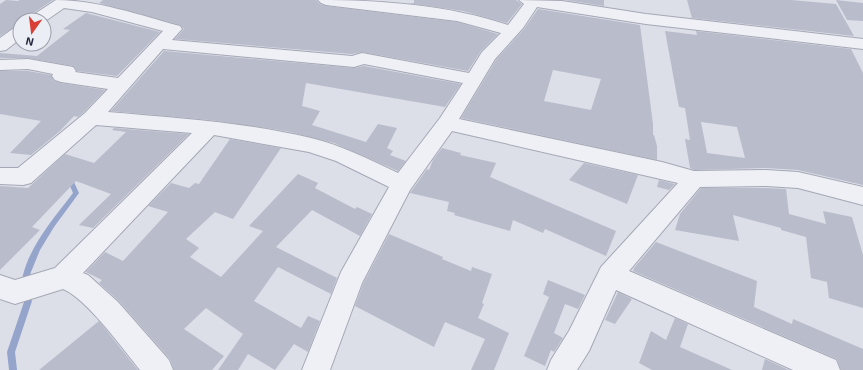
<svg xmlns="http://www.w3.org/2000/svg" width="863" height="370" viewBox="0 0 863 370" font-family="'Exo 2',sans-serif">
<rect width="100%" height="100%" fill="#dcdfe8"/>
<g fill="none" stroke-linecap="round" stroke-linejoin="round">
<path fill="#94a4cb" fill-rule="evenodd" d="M64,180H66L74,182L79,193L54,227L40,250L31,272L26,287L24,288L22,287C20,283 22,279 23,275C31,244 54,218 73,193L70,186L64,184L63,182Z
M23,291L26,292L32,301L15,352L17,370H9L7,352L24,302L19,294L20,292Z"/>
</g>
<path fill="#b9bccb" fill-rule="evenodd" d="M6,0L18,1L20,0H53L29,16L26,20H20V24L0,36V4Z
M103,0H316L320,4L326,6L457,22L498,34L481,51L468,71L362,52L352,54L175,39L184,29L180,25L99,3Z
M414,0H516L522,4L507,23L463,11L407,3H414Z
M565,0H604V6Z
M687,0H791L836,4L854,36L692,18Z
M836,0L863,3V21L847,20Z
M538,9L640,25L653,124V135H654L657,146V160L461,118L496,60L524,29ZM553,70L601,79L591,110L544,101Z
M86,13L160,32L117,76L77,71L73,66L28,58H0V53L37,56L70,30L63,29Z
M665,31L697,35L696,31L851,49L863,73V185L798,170L766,168L694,170L690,168L685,139L690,140L685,108L679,107ZM701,122L737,127L745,158L707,153Z
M164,51L354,68L364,66L461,84L445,107L306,83L302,106L320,111L312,125L366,142L378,124L397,128L387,148L393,151L390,155L406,161L398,171L334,143L286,131L210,120L111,111Z
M0,71H28L51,75L54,81L61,83L105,90L84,112L78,117L74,116L60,131L31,155L10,153L41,121L0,114Z
M114,128L189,134L93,228L79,225L111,194L76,181L32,227L40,230L0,270V186L28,188L65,154L94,163L126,132L112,130Z
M230,139L281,148L233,219L215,212L186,239L199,248L190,257L221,277L263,231L249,226L298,174L318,183L315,188L355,209L357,207L372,214L360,236L312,210L276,247L337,278L331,294L278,267L254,301L301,328L308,316L320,321L308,352L294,344L275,370L248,354L238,370H218L243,334L206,308L184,329L224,356L212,370H174L170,359L119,301L99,283L102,280L86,272L105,252L123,261L168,212L148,206L171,183L189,188L195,183L199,184Z
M442,148L461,153L460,155L496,163L490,177L616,231L606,256L545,229L543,233L513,220L510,231L454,215L455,213L447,211L449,202L410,193L427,169L429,170L433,160Z
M584,163L638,175L627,204L569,180Z
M659,180L675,184L669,190L657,187Z
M701,188H766L786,189L789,214L826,224L823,211L852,217L863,255V308L829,298L827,282L811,278L806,237L781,230V228L733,215L739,241L675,230L680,214Z
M389,234L443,257L442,259L471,271L472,267L492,274L482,303L484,304L478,318L509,333L494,370H471L485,339L445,322L434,347L355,306L363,284Z
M656,242L757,281L754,307L792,324L793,319L863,349V370H841L837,359L633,271L634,268Z
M548,280L585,295L578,309L565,304L554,333L563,338L554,352L551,350L545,366L524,356L549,297L543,294Z
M618,292L632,299L615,324L605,320Z
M675,318L688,324L680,347L732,370H652L639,363L651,331L666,340Z
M99,321L138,370H39Z
M765,359L789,370H762Z"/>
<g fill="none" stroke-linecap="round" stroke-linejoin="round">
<defs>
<path id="minor" d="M56,0C97,0 139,15 180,26L182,29L172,40L352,56L362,53L469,73L482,52L501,33L457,21L326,5L321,3L318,0C381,0 449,5 508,25L524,4L519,0L562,1L646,14L863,39V49L646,24L537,7L523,28L495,59L459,119L662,162L694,171L766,170L798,172L863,187V205L798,188L766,186L700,187L629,271L836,360L840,370H793L616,290L589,351L577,370H547L551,360L569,331L601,267L678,183L452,131L410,190L362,283L330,370H302L341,272L389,187L336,161L309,152L214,135L83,273L88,275L118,302L169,360L173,370H140C123,349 86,298 63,289L15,304L0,299V275L15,280L55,268L192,133L96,125L31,183L23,185L0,184V168H18L85,113L108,89L61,82L55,80L52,76L53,74L28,69L0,70V60L28,59L73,67L76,71L75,72L118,78L163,31L92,12L64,8L44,22V20H28L30,17ZM163,49L354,67L364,64L463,83L440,118L398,173C370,160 341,145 311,138C244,122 176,118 108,112Z
M20,26V39L6,50L0,51V38L14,28Z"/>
</defs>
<use href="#minor" stroke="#a5a8b5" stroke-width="2"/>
<use href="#minor" fill="#eff0f6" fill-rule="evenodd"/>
</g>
<g transform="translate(32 32) rotate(194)"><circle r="19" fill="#eceef5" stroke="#9c9fac"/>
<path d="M0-3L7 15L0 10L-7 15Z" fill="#d93d35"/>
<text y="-6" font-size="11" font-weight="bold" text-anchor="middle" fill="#25293f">N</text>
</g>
</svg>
